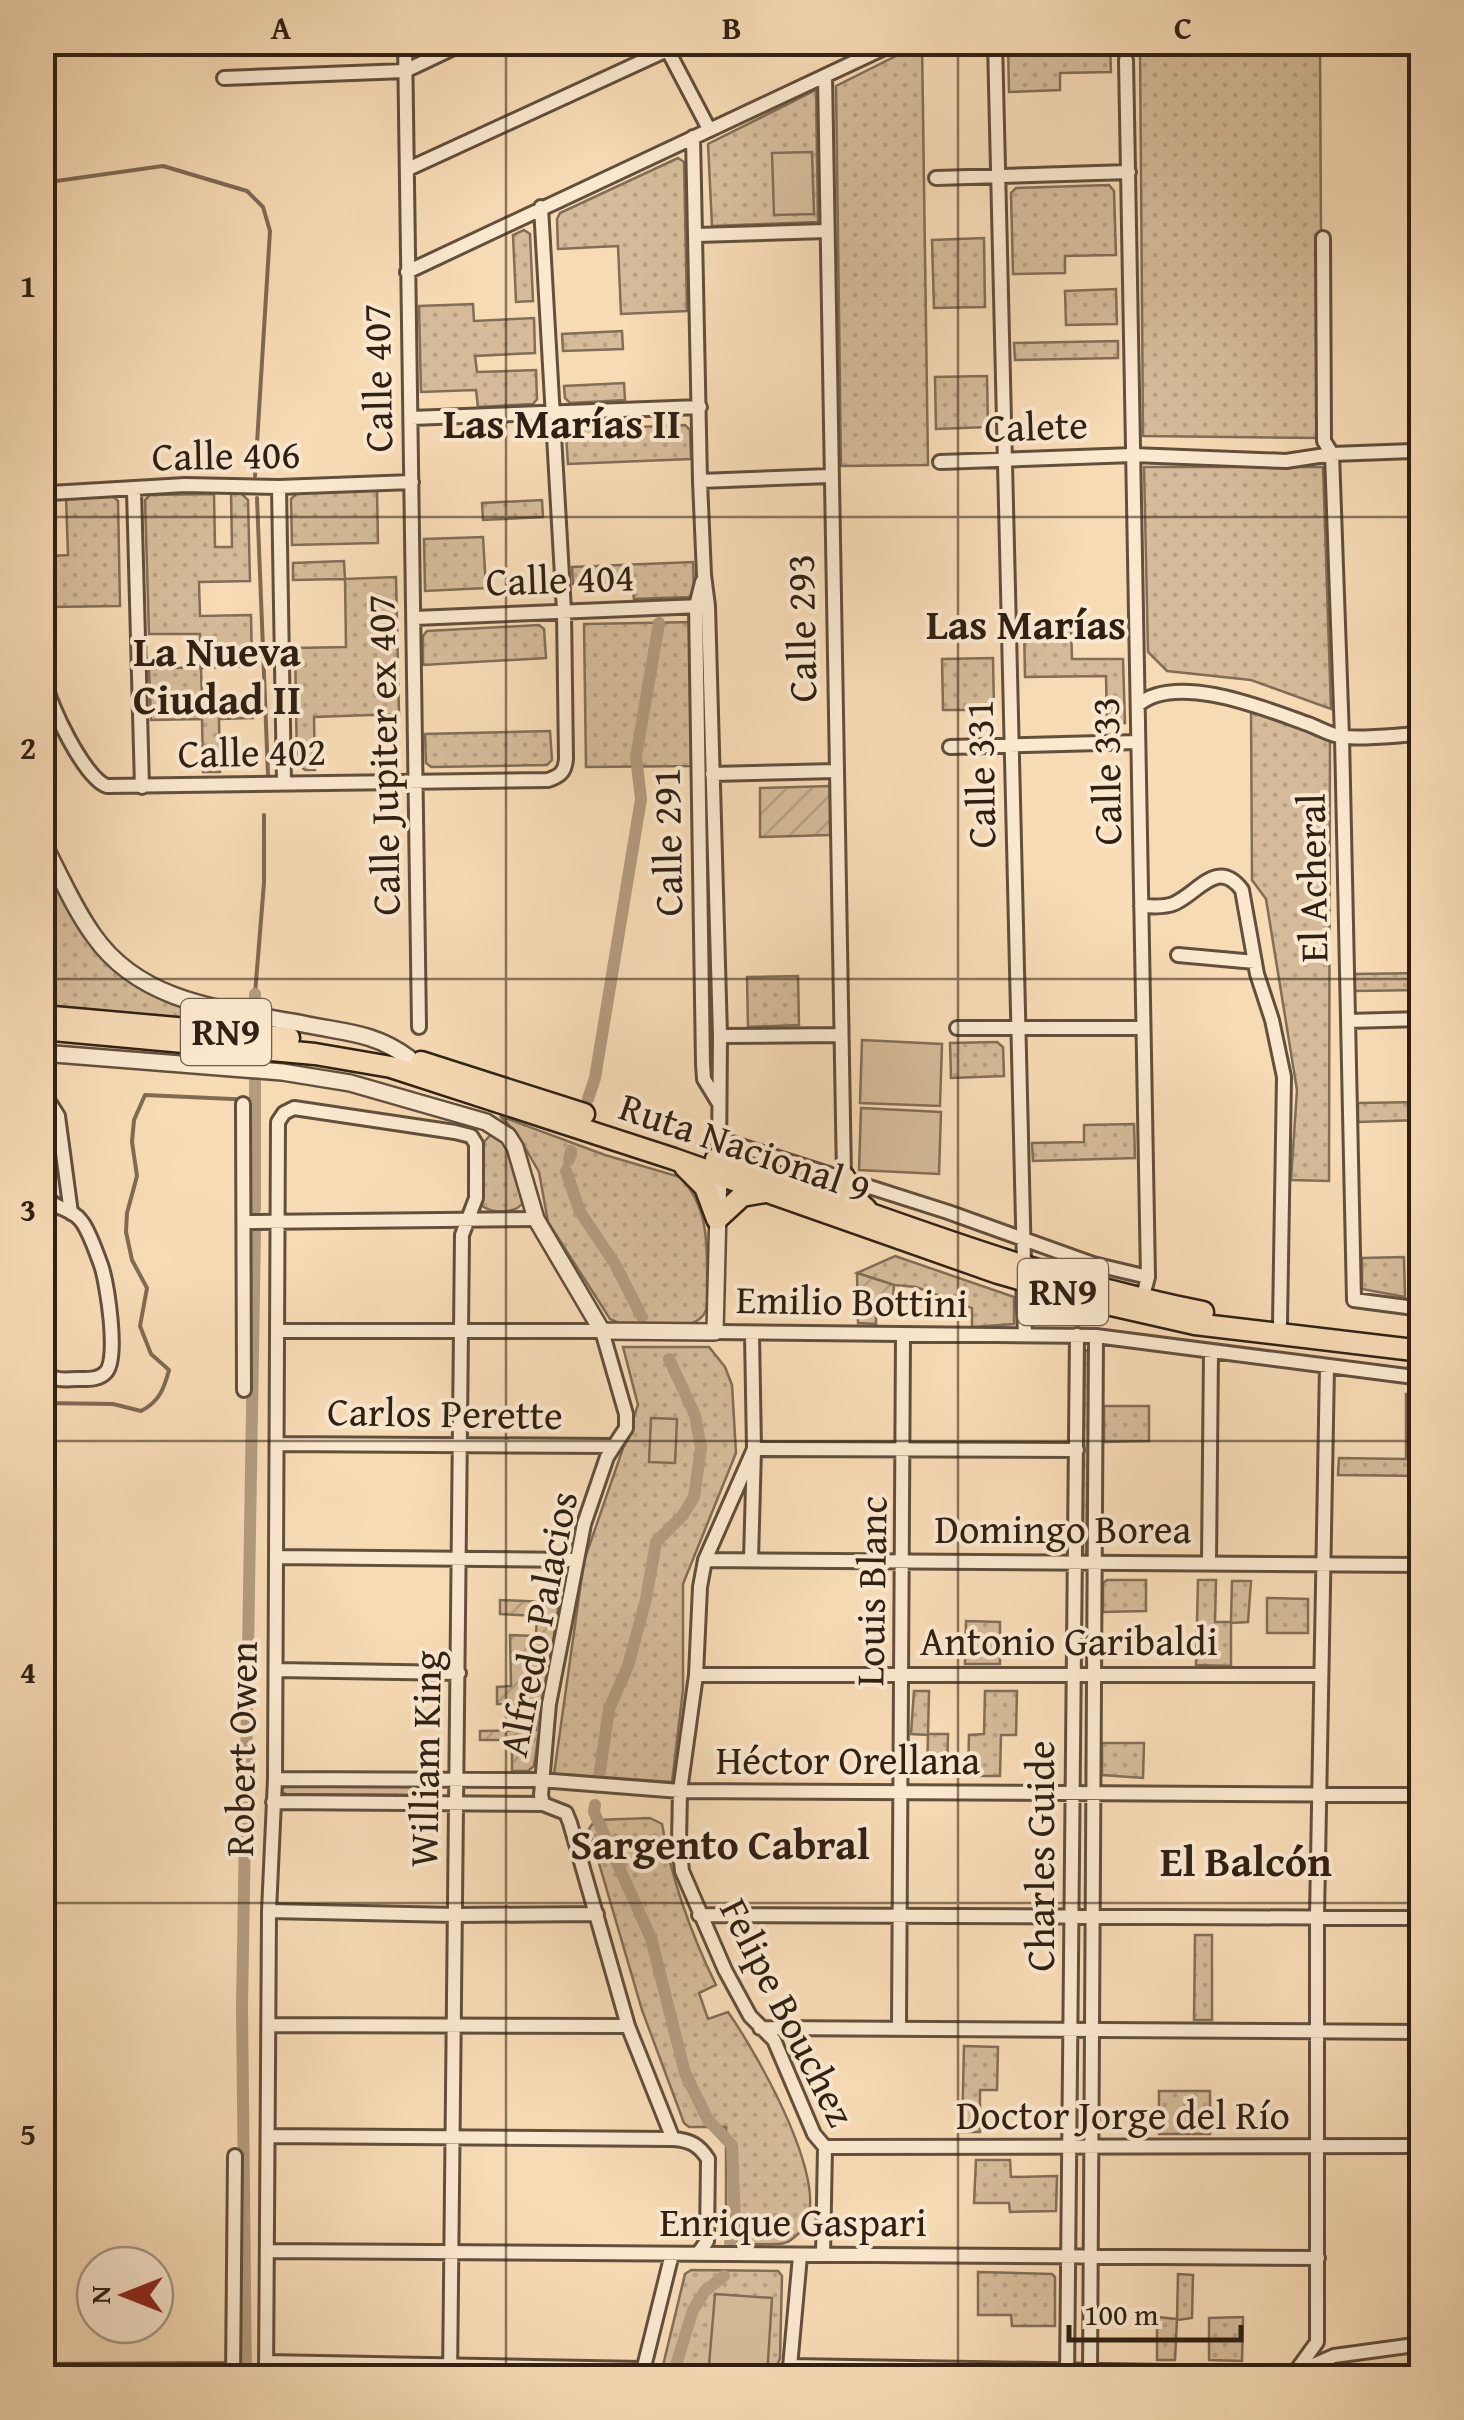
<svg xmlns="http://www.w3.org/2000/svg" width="1464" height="2420" viewBox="0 0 1464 2420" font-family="'Gentium Book Plus',serif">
<defs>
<pattern id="grass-dots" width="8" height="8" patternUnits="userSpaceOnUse" patternTransform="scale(2.5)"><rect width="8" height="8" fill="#d5bb99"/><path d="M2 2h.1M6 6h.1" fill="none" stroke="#b7a083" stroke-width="1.8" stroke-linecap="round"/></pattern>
<pattern id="garden-furrows" width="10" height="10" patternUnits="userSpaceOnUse" patternTransform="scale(2.5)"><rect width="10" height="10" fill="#d5bb99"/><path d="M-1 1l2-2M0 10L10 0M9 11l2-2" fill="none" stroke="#b7a083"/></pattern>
</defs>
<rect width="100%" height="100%" fill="#f7dbb5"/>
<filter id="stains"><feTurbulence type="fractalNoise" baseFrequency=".002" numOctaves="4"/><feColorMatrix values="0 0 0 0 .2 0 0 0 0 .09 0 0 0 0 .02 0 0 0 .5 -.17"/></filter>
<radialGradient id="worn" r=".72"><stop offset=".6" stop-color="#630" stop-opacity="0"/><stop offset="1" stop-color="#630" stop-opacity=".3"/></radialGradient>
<path fill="url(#grass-dots)" stroke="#826e56" stroke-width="2.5" d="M922,43L928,465L841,466L836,86Z
M1008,43H1110L1111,72L1060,73V90L1009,92Z
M1140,43H1320L1322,438L1143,436Z
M816,90L818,222L712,226L708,144Z
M678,158L684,162L687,311L621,314L618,246L558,249L557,219L560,213Z
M1109,185L1114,191L1116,255L1065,256V273L1013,274L1011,193L1016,188Z
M524,230L530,234L533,301L516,302L513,235Z
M984,238L985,307L934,308L932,240Z
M1116,289L1117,324L1066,325L1065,291Z
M473,304L474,321L534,318L535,353L475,356L477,372L536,370L537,399L533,404L478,407L476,390L421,392L419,306Z
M622,331L623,349L563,351L562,334Z
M1118,341V358L1015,360L1014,343Z
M987,376L988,427L936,429L935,377Z
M624,383L625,400L570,403L565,398L564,386Z
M685,425L690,430L691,459L568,464L566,435L571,430Z
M1144,467H1323L1331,709L1251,680L1167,671L1148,652Z
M377,490L378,543L292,545L291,499L298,492Z
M231,493H241L248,500L250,581L199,582L200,616L251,615L252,666L201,668L202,701H253V718L219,719L220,772H203L202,719L151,720L149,669L200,667V634H149L145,500L150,495L214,494L215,547H232Z
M113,496L118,501L120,606L52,607L51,556L68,555L66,497Z
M542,500L543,517L483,520L482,503Z
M483,537L486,588L425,591L424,539Z
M344,561L345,579L396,577L399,714L314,717L315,770H305L297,763L295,648L346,647L345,579L293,580V563Z
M693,562L694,591L689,597L634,599L632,582L573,584L572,567Z
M694,622L696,766L586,767L584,624Z
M539,625L544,629L546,658L423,665V636L427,631Z
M1024,625H1071L1072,659H1123L1125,723L1107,724L1106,676L1025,677Z
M993,658L994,710H943L942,659Z
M1251,706L1330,734L1329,1181L1291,1180L1297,1090L1266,899L1252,880Z
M550,731L552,760L547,765L431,767L426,763L425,734Z
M42,858C56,883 67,911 83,934C132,1002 198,1011 274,1028L43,1007V936L49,913Z
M1421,973V990L1355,991L1354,974Z
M798,976L799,1025L748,1027L747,977Z
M997,1042L1003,1047L1004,1076L951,1078L950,1043Z
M1421,1102V1120L1358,1122V1103Z
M500,1116L605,1155L680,1177C714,1211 706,1262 707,1307C700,1337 645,1324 619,1323L610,1319L548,1222L539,1172L516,1132Z
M1134,1124L1135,1158L1033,1161L1032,1143L1084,1142V1125Z
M493,1132L507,1147L524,1201C517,1214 494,1214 482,1206L484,1142Z
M895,1256L1014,1297V1324L972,1327V1308L916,1287L894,1285L857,1273Z
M1404,1257L1405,1297L1362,1289V1258Z
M623,1347H709L725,1367L732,1385L736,1453L683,1584V1690L672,1782L554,1774L584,1561L638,1405Z
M1085,1350L1090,1352L1086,1557L1082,1555Z
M1406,1394L1421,1396V1476L1338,1475L1339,1458L1406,1459Z
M1104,1406H1149V1441L1104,1442Z
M1107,1580H1146V1611L1103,1612V1583Z
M1198,1580H1216L1215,1622H1231L1232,1581H1251L1248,1622L1231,1623V1666L1196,1665Z
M1267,1598L1308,1599V1633H1267Z
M966,1621L1000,1622V1664H965Z
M914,1691H929L928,1734H948L947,1776L927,1775L928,1735L911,1734Z
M985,1691H1017L1016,1735H1001L1000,1776H968L969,1735L984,1734Z
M1102,1743H1144L1143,1778L1102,1775Z
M284,1785H434L439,1790L434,1795L286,1794L282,1792Z
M650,1818L662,1824C672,1882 690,1932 716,1985L699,1993L708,2019L728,2012C754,2049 843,2199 797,2235C790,2241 787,2244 777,2244C759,2244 741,2247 726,2235V2127H689L684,2123L642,2010L589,1829L595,1820Z
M1195,1935H1212V2020H1194Z
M964,2046L998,2047L997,2090H980V2132H962Z
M1159,2091H1210V2134H1159Z
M976,2160H1010L1011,2177L1057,2176L1056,2211L1010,2212L1009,2203H974Z
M691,2270L778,2271L782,2276L780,2358L773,2377L660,2378L685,2274Z
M978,2272L1052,2274L1055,2277V2326H1012L1011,2315H978Z
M1178,2274L1193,2275L1192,2318L1177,2320L1175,2360H1157V2317L1177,2319Z
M1243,2317L1242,2361L1209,2360V2318Z"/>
<path fill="url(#garden-furrows)" stroke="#826e56" stroke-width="2.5" d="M830,786V835L760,837V788Z
M857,1273L894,1285L893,1301H876V1324L858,1323Z
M549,1579L562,1583L534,1766L528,1771H512V1740H480V1731L536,1730L537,1705L497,1704V1687L511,1686L510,1635L536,1636L537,1616L500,1614V1600L547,1602Z"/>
<path fill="#d5bb99" stroke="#826e56" stroke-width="2.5" d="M812,152L814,214L774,215L772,153Z
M862,1040L942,1044L940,1106L860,1103Z
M861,1108L941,1112L939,1174L859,1170Z
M651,1418L677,1419L675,1463L649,1462Z
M715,2294L772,2298L767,2377H708Z"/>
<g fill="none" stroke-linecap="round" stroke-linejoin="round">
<path stroke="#7f6a53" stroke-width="4" d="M42,183L163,166L247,191L263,207L270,231L255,476
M257,498L268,775
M255,994L264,883V815
M42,1403L113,1404L141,1411C159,1402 164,1389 169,1370L151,1354L140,1326L147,1288L132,1260L126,1232L127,1213L137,1176L132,1142L134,1120L145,1095L254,1100"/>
<path stroke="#b39b7e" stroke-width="12" d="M255,994V1209
M588,1099L595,1078L641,799L636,757L659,623
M569,1160L571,1151
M566,1171L580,1212L615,1264L642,1317
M599,1777L609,1709L628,1666L646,1599L656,1542L683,1515L694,1497L701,1448L695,1415L669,1359
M595,1805L594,1812L651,1938L685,2073L708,2120L732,2145L735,2221L730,2243
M246,2378L242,2008L255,1232
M672,2378L693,2310L705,2291L724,2276"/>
<defs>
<path id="minor" d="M405,42L419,1027
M995,42L1024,1264
M665,45L709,129
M1126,60L1148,1277L1142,1300
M825,76L844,1177
M224,78L405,71L466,42
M693,137L700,481L704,575L708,606L720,1036L719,1160
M408,169L667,50
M936,178L1129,172
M697,235L826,231
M1323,238L1324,441L1332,454L1342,737L1354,1300L1422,1309
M407,272L897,42
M411,418L700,407
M940,462L1133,455L1286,461L1332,454L1413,451L1422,454
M700,481L830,476
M279,487L284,783
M134,490L142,787
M42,497L50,493L185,485L279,487L412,482
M702,582L696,606L703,1064L704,1079L718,1102
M42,618C43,639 42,661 45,681C49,705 85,779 107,786L548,780C560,776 565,772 566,759L564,611L541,207
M415,618L701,606
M1138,705C1176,672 1266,709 1308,724C1319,728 1332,736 1344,737C1369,739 1396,735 1422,734
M950,747L1138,742
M712,774L837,771
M1141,906C1151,906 1163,908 1173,904C1198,894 1217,857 1242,890L1257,974L1272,1020L1284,1077L1280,1323
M1178,955L1255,962
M1348,1021L1422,1019
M957,1028H1142
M720,1036L841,1035
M46,1097L58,1116L71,1213
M243,1104L244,1390
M719,1139L948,1212L1093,1264L1148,1277
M42,1208L49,1141L47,1103
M244,1222L536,1219
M1023,1281L1025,1335
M278,1331H602L626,1414V1428L607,1457L584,1524L549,1704L541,1795L543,1804L566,1813L570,1823L628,2026L673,2139C690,2140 699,2145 708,2159L707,2241L700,2251
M715,1332L1096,1336L1422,1378
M752,1334L754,1449L705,1560L700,1587L696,1675L680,1791L679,1843L682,1871L725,1970L750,2016L774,2040L814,2134L825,2147L823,2255
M1420,1338L1422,1337
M42,1368C51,1381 62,1380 77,1379C87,1379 99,1380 106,1372C119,1358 107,1283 101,1265C96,1252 90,1233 82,1222C73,1208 54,1210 45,1195
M277,1444L613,1446
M277,1557L577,1560
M705,1560L1422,1565
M751,1560L754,1449L1077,1450
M1209,1562L1211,1351
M276,1670L459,1673
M696,1675H1321
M275,1779L540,1780L680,1791L1422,1795
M273,1802L543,1804
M269,1911L455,1915L597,1914
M699,1915L1422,1918
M270,2025L628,2026
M899,2026L903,1336
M760,2028L1422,2032
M269,2136L673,2139
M825,2147L1422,2146
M268,2251L1318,2258
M266,2362L642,2369
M790,2366L1293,2374L1334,2356L1422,2344
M42,2371L233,2370
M642,2375L672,2254
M233,2378L235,2156
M266,2378L269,1911L275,1779L278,1122L284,1113L294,1108L455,1132L471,1136L476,1144V1198L462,1235L450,2378
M789,2378L800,2256
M1067,2378L1077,1335
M1090,2378L1096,1336
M1291,2378L1317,2342V1917L1327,1366"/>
<path id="tertiary" d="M42,841C59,873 73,907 94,936C143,1006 231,1010 308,1025C348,1033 375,1033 409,1058
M42,1053L282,1072L350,1083L486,1122L508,1136L515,1147L536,1219L602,1331L715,1332L719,1169"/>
<path id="primary" d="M42,1016L289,1038
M42,1029L315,1054L391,1067L674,1159L998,1273L1107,1304L1195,1324L1422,1351
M421,1062L584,1114
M716,1159C874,1214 1038,1280 1203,1312
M685,1167L705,1187L717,1219L742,1196L765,1192
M844,1177L858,1202L866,1209"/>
</defs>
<use href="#minor" stroke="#624f3c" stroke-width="18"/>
<use href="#tertiary" stroke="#624f3c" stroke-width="20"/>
<use href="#primary" stroke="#302013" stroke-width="25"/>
<use href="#minor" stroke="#fae8cf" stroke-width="12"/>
<use href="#tertiary" stroke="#fae8cf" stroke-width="15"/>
<use href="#primary" stroke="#f7dbb5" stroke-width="20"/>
</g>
<path fill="none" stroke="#302013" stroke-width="2.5" stroke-opacity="0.55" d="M506,42V2378M958,42V2378M42,517H1422M42,979H1422M42,1441H1422M42,1903H1422"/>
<g text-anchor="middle" stroke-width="8" stroke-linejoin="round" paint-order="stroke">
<g fill="#fae8cf" stroke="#6d5c4b" stroke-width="2.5">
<rect x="181" y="999" width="90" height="66" rx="8"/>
<rect x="1018" y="1259" width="90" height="66" rx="8"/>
</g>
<g font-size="38" font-weight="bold" fill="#302013">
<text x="226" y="1045">RN9</text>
<text x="1063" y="1305">RN9</text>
</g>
<g font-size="40" fill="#302013" stroke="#fae8cf">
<text transform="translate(377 378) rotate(-91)" y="14">Calle 407</text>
<text transform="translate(1036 426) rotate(-2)" y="14">Calete</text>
<text transform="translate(226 455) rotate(-1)" y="14">Calle 406</text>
<text transform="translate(560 579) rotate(-2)" y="14">Calle 404</text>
<text transform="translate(801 628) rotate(-91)" y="14">Calle 293</text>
<text transform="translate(252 752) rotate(-1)" y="14">Calle 402</text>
<text transform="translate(383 755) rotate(-91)" y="14">Calle Jupiter ex 407</text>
<text transform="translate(1106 771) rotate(-91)" y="14">Calle 333</text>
<text transform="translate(980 774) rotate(-91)" y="14">Calle 331</text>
<text transform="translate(667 842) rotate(-91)" y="14">Calle 291</text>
<text transform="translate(1312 878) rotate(-91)" y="14">El Acheral</text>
<text transform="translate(745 1147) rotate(19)" y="14">Ruta Nacional 9</text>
<text transform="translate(852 1301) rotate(1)" y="14">Emilio Bottini</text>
<text transform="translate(445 1413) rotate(1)" y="14">Carlos Perette</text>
<text x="1063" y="1543">Domingo Borea</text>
<text transform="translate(871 1591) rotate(-89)" y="14">Louis Blanc</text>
<text transform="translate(538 1624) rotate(-79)" y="14">Alfredo Palacios</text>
<text x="1069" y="1655">Antonio Garibaldi</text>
<text transform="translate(241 1749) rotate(-89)" y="14">Robert Owen</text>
<text transform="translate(425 1759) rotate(-89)" y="14">William King</text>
<text x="848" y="1774">Héctor Orellana</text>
<text transform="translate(1040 1856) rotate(-90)" y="14">Charles Guide</text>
<text transform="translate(788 2012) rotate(63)" y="14">Felipe Bouchez</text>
<text x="1123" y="2129">Doctor Jorge del Río</text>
<text x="793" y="2236">Enrique Gaspari</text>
</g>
<g font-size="42" font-weight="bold" fill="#302013" stroke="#fae8cf">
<text x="562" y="438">Las Marías II</text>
<text x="1026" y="639">Las Marías</text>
<text x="217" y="666">La Nueva<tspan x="217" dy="48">Ciudad II</tspan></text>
<text x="720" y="1859">Sargento Cabral</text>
<text x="1246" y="1876">El Balcón</text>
</g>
</g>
<rect width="1464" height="2420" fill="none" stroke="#f7dbb5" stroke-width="110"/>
<g transform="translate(125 2295) rotate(270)"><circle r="48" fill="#fae8cf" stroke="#a99884" stroke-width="2.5"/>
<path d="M0-8L18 38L0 25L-18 38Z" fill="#8f2418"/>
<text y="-15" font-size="28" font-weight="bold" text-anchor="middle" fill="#302013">N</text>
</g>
<path d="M1069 2325v15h172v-15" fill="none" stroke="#302013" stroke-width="5"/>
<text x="1084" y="2325" font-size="30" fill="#302013" stroke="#fae8cf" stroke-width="8" paint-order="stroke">100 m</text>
<rect x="55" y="55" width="1354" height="2310" fill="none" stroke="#302013" stroke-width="4"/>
<g font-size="32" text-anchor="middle" font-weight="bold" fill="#302013">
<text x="281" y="39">A</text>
<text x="732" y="39">B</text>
<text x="1183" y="39">C</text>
<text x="28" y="297">1</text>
<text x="28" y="759">2</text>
<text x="28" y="1221">3</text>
<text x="28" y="1683">4</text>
<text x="28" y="2145">5</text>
</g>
<rect width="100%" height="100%" filter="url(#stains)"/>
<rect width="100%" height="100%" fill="url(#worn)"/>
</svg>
